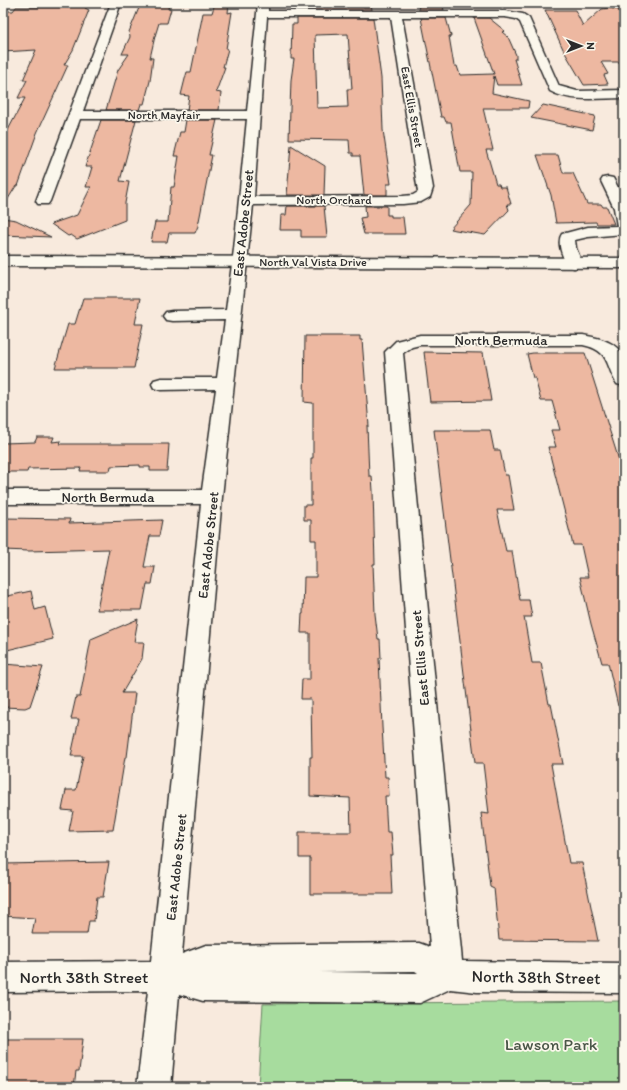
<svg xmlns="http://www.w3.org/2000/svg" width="627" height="1090" viewBox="0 0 627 1090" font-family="Itim,sans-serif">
<rect width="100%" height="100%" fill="#f8eadd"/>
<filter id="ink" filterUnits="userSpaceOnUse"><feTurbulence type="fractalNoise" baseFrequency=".025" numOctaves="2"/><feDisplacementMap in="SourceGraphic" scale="8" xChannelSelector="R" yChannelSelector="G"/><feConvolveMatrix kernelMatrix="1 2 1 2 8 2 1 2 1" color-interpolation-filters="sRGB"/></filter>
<g filter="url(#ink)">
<path fill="#a7dc9e" stroke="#698464" d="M624,1001V1087H258L263,1004Z"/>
<path fill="#edb8a1" stroke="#2b2b2b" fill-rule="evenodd" d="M64,3H87L85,8L89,10L73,50L64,65H68L37,133L18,186H16L3,207V130H8L25,98H18L27,80H23L36,50L3,52V11H13L16,7H62Z
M141,3H169L168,9H171L167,23H159L155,36L150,58H153L150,81L144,104H141L139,110H106L118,70L129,54H122L130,37L129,32Z
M215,3H229L228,13L232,12L226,49H228L223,67H225L216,92L221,93L219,110H187L189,96L181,95L185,79L187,72H191L203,13H212Z
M296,3H371L372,10H297Z
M418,3H442L444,10H419Z
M609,8L624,11V62H601L608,74L604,75L608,84L584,85L564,51L545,10H575L583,26L602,9Z
M297,18H373L381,78L383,130L391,184H387V195H364L360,156H353V153H350L349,140L289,139L291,80L294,59H291L292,24H297ZM348,34L352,89H347L348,107L317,108L315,35Z
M421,18H446L451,36H449L454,66H457L460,75L494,74L474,18H489L505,31L502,32L508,37L516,55V59H514L522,85H497L494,76L492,93L529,101L528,108H483L493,150H486L496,184H499L500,187H506L511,204H507L509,210L485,235L450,229L471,205L472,172H460L451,122H446L444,117H441Z
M543,105L595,116L592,130L531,118Z
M101,120H136L120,181L129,182L125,203V220L77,239L71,235L68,236L51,224L77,215L91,187H86L92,167H85Z
M186,120H217L209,155H212L198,226L195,233H169L167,242H151L155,222H168L171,187H174L179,156H174L180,132H184Z
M291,145L325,166L324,195H287Z
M537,155H558L563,173H573L587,204H601L603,207H607L614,224H597L596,222L556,223L551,195Z
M287,206H324L327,237H301V230H280L281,215H286Z
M365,206H387V215H391V217H403L405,234H364L360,218L366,217Z
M3,218L16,220L51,237L3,235Z
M83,298H140L135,324H143L134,368H55L68,324H75Z
M305,336H360V340H362L369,426H367L369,476H372L373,491L375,564H373L375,614L378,639H380L381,658H379L382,727L385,777H388L389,796H385L387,832H391L393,855H390L392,894H310V858H299V832H351L350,798L310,796V757H312L311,699H301L302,679H310V633H301L302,614H303L304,577H316V540H311V520H304V505H311V458H313V403L304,402Z
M424,352L483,353L491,401L430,402Z
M533,353H585L624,476V705L618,706L608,663H602L591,624L580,577H588L581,545H573L548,447H556L551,430H560L552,401H541L535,378H533L527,354Z
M434,430H490L494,450H500L505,475H508L514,510H497L506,551H512L520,600H529L532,617H524L532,663H541L549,704H551L563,764H551L569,863H582L598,941L499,940L494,888L490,886L481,813L489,814L483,763H475Z
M37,437H54L52,442L61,441L60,444H169L167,471H150V467H140V465L111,466L110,471H80L81,468L28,469L27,472H3V443L35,442Z
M3,518L70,519L69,523L162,520L159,536H150L144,567H155L152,584H147L142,610H97L109,549L29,551L3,550Z
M31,591L35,610L45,607L53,639L3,651V597Z
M138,619L134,642H144L142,659L122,693H135L127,757H125L113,830L69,831L73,811L62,810L66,790H76L83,756H71L79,719H71L76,697H80L91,639Z
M3,664L43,667L30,706L25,708L3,707Z
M109,862L103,897H97L94,921H89L87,934H32L35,918L3,916V864Z
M6,1039H83L79,1071H76L74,1087H3V1055Z"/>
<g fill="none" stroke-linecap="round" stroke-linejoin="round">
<defs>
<path id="minor" d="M111,3H121L83,111H247L258,3H268V11H505L523,14L529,18L559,86L577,91L624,90V98C601,98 571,103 550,91L520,22L516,19L505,17H402L433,188L430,197L421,202L403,204L253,205L222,497L182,954L206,945L419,943L430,947L385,352L396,341L420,335H583C598,338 617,341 623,357C626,364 624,377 624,386L617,384C605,365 611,351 583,345H420L412,347L403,353L462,961L624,963V993L477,992L450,989L420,1003L203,1001L179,994L171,1087H137L148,991L3,992V962L151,961L201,504H3V490H202L216,389L161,390L154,388L152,384L154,380L161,378H217L225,320L172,321L166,320L163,316L166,312L172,311L226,310L234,249L247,119H80L50,201L48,204H38L36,201ZM267,17H391L418,192L413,195L403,196L254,197ZM415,971L418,973L319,972Z
M608,177L613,178L624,199V234L588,237L575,240L576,248L582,263L580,266L574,268L568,266C563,259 556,242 562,234L588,227L617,226L614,208L601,181L603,178Z"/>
<path id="major" d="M3,256L624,258V268L3,266Z"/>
</defs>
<use href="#minor" stroke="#2b2b2b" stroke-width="3"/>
<use href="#major" stroke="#2b2b2b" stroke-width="3"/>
<use href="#minor" fill="#fbf7ec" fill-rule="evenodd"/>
<use href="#major" fill="#fbf7ec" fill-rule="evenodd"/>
</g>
</g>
<g text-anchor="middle" stroke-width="3.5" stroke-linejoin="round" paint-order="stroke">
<g font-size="12" fill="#2b2b2b" stroke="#fbf7ec">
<text transform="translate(412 107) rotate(80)" y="4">East Ellis Street</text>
<text x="164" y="119">North Mayfair</text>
<text x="334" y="204">North Orchard</text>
<text x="313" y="266">North Val Vista Drive</text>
</g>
<g font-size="14" fill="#2b2b2b" stroke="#fbf7ec">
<text transform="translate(243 223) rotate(-84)" y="5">East Adobe Street</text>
<text x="501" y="345">North Bermuda</text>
<text x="108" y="502">North Bermuda</text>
<text transform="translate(208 545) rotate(-84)" y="5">East Adobe Street</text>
<text transform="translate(420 658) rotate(-95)" y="5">East Ellis Street</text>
<text transform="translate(176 867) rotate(-84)" y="5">East Adobe Street</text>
</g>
<g font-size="17" fill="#2b2b2b" stroke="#fbf7ec">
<text x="84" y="983">North 38th Street</text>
<text transform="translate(536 977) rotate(1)" y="6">North 38th Street</text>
</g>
<g font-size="17" fill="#4a5748" stroke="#fbf7ec">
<text x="551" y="1050">Lawson Park</text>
</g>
</g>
<rect width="627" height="1090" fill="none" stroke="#fbf7ec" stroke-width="16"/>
<rect x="8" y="8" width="611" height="1074" fill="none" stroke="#2b2b2b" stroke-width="1.5" filter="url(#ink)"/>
<g transform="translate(581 46) rotate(90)" stroke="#fbf7ec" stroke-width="3" paint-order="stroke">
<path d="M0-3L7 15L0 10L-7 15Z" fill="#2b2b2b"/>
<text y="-6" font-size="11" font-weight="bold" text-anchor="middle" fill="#2b2b2b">N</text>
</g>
</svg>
